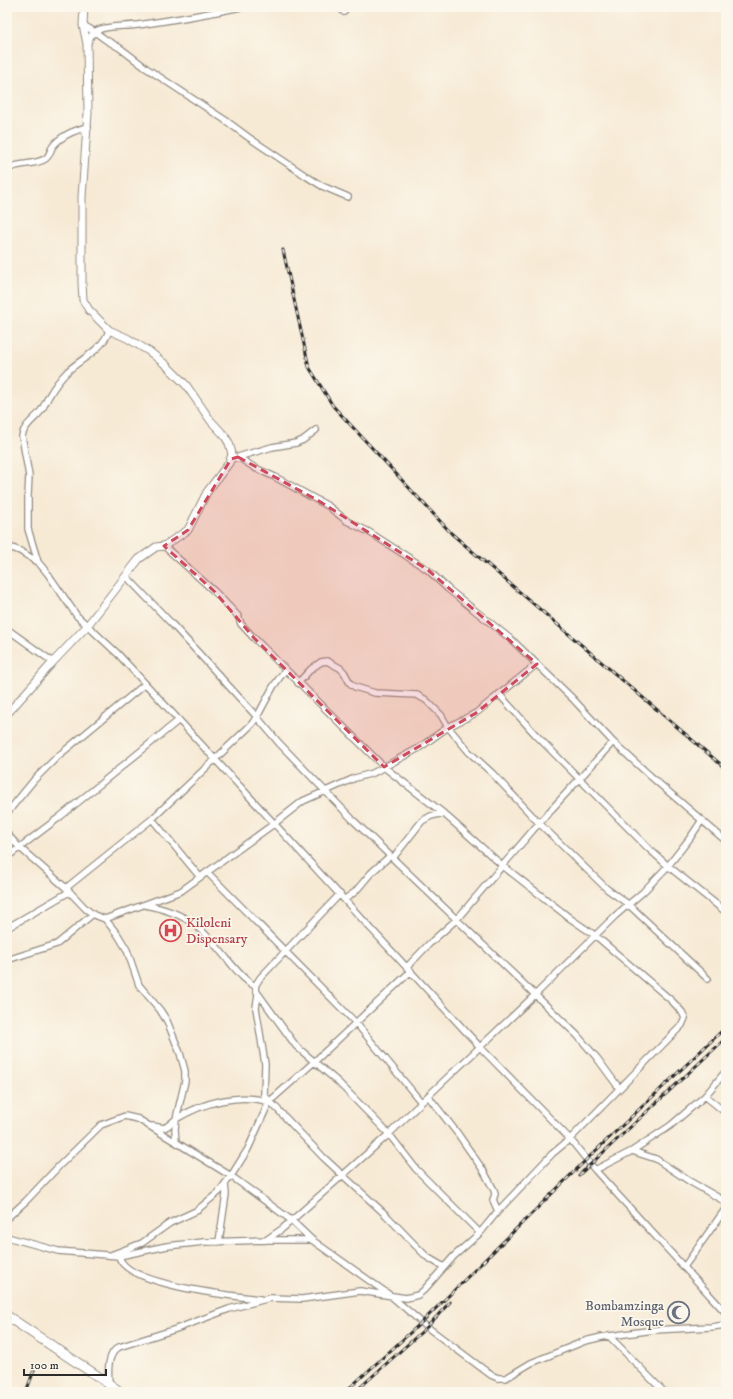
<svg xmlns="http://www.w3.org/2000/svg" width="733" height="1399" viewBox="0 0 733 1399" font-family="'IM FELL DW Pica',serif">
<rect width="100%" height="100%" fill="#fbf7ec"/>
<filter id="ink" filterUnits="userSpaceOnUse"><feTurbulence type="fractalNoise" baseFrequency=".025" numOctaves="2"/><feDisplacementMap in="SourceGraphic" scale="8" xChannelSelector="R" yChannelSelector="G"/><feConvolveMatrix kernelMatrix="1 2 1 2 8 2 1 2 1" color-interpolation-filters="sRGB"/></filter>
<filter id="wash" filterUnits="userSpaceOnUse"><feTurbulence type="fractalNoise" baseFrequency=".012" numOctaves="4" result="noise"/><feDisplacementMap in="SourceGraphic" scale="16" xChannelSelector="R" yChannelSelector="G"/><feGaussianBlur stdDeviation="0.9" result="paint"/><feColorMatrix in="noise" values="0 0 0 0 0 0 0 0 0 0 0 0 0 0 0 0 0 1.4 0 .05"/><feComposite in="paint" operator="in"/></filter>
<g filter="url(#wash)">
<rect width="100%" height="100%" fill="#f7ead5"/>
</g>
<g filter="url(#ink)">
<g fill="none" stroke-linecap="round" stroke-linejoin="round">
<defs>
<path id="minor" d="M339,7L344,12
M83,25L95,32L106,40L120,48L146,68L225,120L248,137L306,176L322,186L348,197
M87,44C90,38 91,33 98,30C110,25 125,27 138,25C172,20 207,14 241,7
M7,170C16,162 33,166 45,159C50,156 50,150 53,146C61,136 75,130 88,127
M238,457L272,447L296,443L303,440L316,430
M231,459L238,457L255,468L275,477L328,506L347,521L369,532L428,570L448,589L513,641L572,698L613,742L656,781L726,841
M7,546L20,551L38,562L48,574L77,616L118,654L480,1047L570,1139L595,1170L726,1313
M38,562L28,529V495L29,476L22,436C24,425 34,420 40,412C44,407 46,401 49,396C54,387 61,378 68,371C81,359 104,349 109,330
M126,576L171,623L257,717L279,743L355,822L577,1035L597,1058L619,1088
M7,629L53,662
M298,683L311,669L321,662L327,661L340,668L344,672L350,683L355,687L375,693L417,695L426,700L441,715L448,727L469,752L492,773L539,823L607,889L628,904L708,979
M499,694L535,734L647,847L668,866L726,912
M7,813L34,780L57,757L145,684
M152,819L200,877
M7,834L19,847L66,888L86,909L94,915L105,919L181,891L275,823L303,801L355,778L373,773L419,748L448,727L476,713L537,664
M7,857L61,816L179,720
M393,858L422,821L431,816L443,813
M207,872L356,1023L421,1102
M66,888L152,819L251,725L257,717L273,687L285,670
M340,894L260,978L255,986L257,992L296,1046L338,1082L389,1134L416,1169L480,1233
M345,899L355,892L371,873L390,856
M145,905C188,913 201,927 227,959C236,969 243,980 255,986
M105,919L118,935L127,950L139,985L160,1010L167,1021L180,1053L185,1071V1081L176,1119L175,1129L176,1142
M7,928L69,892
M7,960L57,944L93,914
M407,967L429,944L457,919L539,823L613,742
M258,994L256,1008L265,1064L264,1095L323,1157L386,1215L415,1245L427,1257L444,1267
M428,1096L458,1134L483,1170L494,1190L495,1194L493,1200L498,1211
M705,1096L726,1113
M152,1126L164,1128C169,1126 172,1122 176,1119C202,1103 239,1092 269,1102
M632,1151L656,1159L689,1181L726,1202
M595,1170L632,1151L670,1126L705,1096L726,1071
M7,1218L26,1201L59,1166L101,1125L125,1116L138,1119L231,1176L291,1220L312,1240L391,1296L427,1327L491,1375L498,1378H506L531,1363L585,1341L602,1337L654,1330L711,1327L726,1325
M7,1237L58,1251L119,1256L167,1246L204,1242L266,1240H312
M266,1240L282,1229L343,1175L389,1134L428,1096L535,995L615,916L643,892L668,866L690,838L702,820
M219,1242L226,1194L225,1184
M111,1255L142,1243L170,1223L196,1211L219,1192L231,1176L248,1149L269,1102L314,1062L411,971
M119,1256C124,1285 234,1296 260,1299
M684,1267L726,1208
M609,1336L664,1392
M109,1383C108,1371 107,1354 119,1347L176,1329L229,1309L270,1298L302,1299L360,1291L406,1298L418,1295L424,1290L454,1256L480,1233L498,1211L552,1154L570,1139L682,1025L685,1018L682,1012L672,1001L596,936L571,919L503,866L443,813L384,767L254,638L241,624L238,616L215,592L164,546"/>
<path id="tertiary" d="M7,714L53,662L87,626L139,559L156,547L164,546L188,530L207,492L229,463L232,454L229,443L224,435L211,421L186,385L166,365L150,352L127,338L109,330L89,310L83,300L82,283V197L88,113L87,44L83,25L84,7"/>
<path id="trunk" d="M7,1316L102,1379L120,1392"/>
</defs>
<use href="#minor" stroke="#918a80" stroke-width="8"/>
<use href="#tertiary" stroke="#918a80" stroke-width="9"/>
<use href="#trunk" stroke="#918a80" stroke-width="11"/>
<use href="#minor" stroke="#fff" stroke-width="5.5"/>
<use href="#tertiary" stroke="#fff" stroke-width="7"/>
<use href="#trunk" stroke="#fff" stroke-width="9"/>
<defs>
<path id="rail" d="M283,250L309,367L333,406L452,534L726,769
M579,1175L726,1038
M26,1392L34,1370
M345,1392L422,1322L587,1159L726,1027
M355,1392L427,1327L450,1302"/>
</defs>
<use href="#rail" stroke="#2b2b2b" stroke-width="3"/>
<use href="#rail" stroke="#fbf7ec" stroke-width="1.5" stroke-dasharray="4.5" stroke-linecap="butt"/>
</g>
</g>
<path fill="#d1495b" fill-opacity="0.2" stroke="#d1495b" stroke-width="3" stroke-dasharray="8 5" stroke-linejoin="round" d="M238,457L319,501L428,570L537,664L476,713L384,767L254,638L215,592L164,546L188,530L231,459Z"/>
<defs>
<symbol id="hospital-ring" viewBox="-11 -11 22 22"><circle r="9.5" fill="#fbf7ec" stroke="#e0444e" stroke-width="1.5"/><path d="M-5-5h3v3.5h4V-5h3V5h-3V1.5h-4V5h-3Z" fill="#e0444e"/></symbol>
<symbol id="mosque-ring" viewBox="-11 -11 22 22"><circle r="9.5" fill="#fbf7ec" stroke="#6b7280" stroke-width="1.5"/><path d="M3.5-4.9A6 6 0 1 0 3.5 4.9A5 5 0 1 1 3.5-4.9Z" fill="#6b7280"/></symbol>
</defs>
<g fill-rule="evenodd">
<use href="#hospital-ring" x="158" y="918" width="25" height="25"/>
<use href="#mosque-ring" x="666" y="1300" width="25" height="25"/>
</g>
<g text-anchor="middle" stroke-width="3.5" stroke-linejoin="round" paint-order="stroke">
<g font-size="14" fill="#be3a42" stroke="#fbf7ec" text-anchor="start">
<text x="186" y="927">Kiloleni<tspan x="186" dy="16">Dispensary</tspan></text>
</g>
<g font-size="14" fill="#5b616d" stroke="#fbf7ec" text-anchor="end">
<text x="664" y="1310">Bombamzinga<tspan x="664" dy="16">Mosque</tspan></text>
</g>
</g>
<rect width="733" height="1399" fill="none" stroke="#fbf7ec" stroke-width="24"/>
<path d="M24 1369v6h82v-6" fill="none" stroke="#2b2b2b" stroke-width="2"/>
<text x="30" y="1369" font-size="12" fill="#2b2b2b" stroke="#fbf7ec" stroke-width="3" paint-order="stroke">100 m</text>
</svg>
